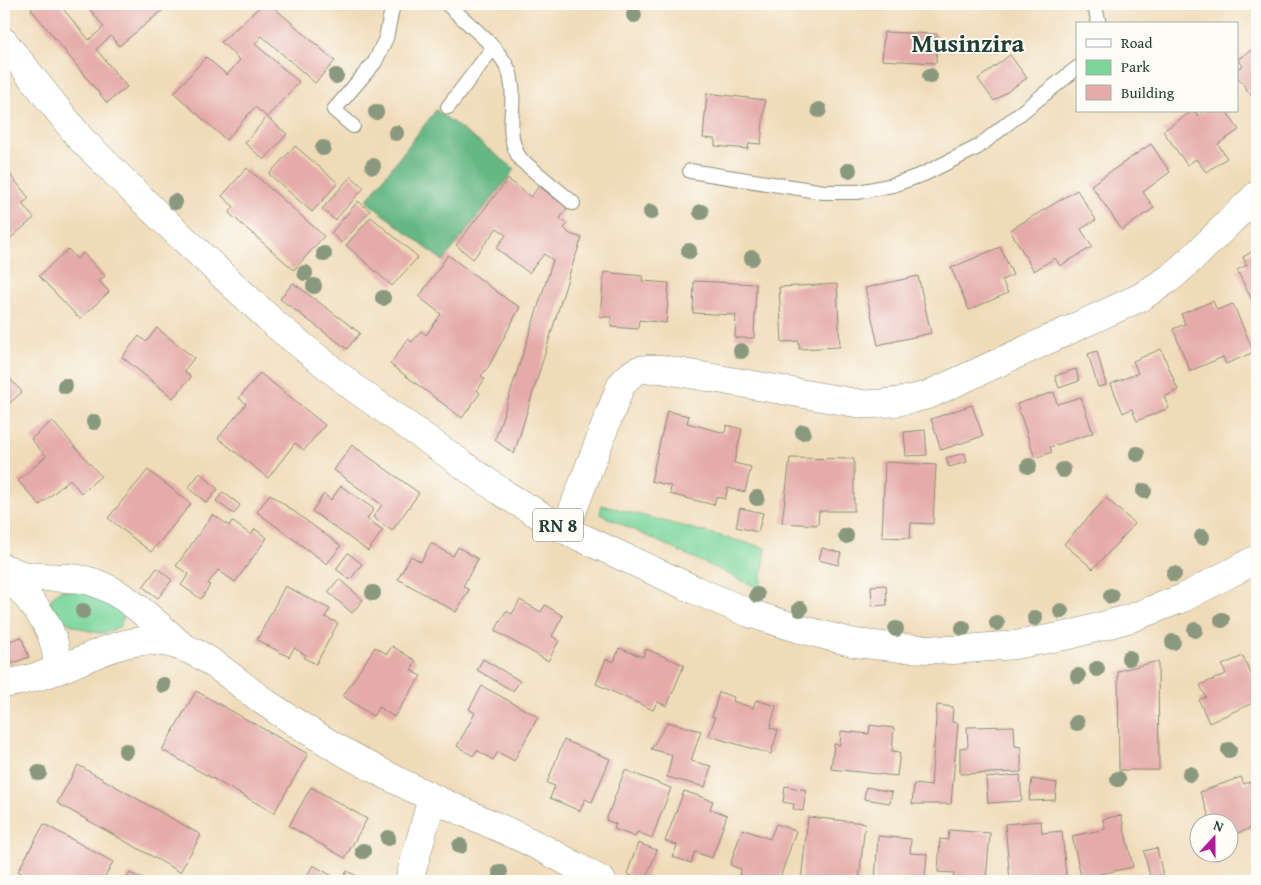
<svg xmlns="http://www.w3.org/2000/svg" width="1261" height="885" viewBox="0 0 1261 885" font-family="'Gentium Book Plus',serif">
<rect width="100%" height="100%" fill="#fdfcf7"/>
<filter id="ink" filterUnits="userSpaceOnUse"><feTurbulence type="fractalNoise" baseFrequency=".02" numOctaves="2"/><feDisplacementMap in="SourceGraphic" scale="10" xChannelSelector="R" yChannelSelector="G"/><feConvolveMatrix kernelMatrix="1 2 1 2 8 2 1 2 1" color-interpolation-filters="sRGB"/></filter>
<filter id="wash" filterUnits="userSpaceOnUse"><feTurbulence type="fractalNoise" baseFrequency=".0096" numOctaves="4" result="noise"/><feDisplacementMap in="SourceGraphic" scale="20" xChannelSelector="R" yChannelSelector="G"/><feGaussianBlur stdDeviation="1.12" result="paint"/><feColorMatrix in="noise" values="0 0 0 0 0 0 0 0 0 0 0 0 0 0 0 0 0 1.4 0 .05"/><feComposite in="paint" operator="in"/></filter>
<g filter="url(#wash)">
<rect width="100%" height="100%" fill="#f0dbb9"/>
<path fill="#7cd69c" stroke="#4e8a68" d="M602,505L766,548L760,589L600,514Z
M61,590L88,592L123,611V618L120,626C114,629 108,633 101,633C83,632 27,611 61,590Z"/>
<path fill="#65b784" stroke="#427a5c" d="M436,110L515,169L443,261L366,201Z"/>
<g id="blocks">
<path fill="#e5aba9" d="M37,4H59L89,40L104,27L88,7L92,4H159L163,10L119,46L111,36L96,49L127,87L107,103L31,9Z
M263,4H270L335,61L315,83L262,36L255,44L299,82L267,117L255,107L226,140L174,93L206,57L227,75L240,60L221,42Z
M884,32L937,34L936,63L882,60Z
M1256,47L1257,49V95L1253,98L1237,76V69L1243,66L1238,59Z
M1010,55L1027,78L994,101L978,79Z
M707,93L765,100L761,144L749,143L748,149L715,146V139L703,138Z
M1192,111H1195L1198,116L1205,111H1226L1239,130L1218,144L1227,158L1206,172L1196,159L1187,165L1163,131Z
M267,117L287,134L264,160L245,143Z
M1151,144L1170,172L1143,192L1154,208L1122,230L1091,185Z
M295,146L338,183L312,212L269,174Z
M247,168L324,236L294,270L229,213L234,207L222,196Z
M8,172L29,198L22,204L34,218L4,244V175Z
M351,176L364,188L335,220L322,209Z
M508,179L531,197L539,186L567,208L560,218L567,224L564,228L570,234L582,238L570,272L514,454L495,440L553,260L544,254L529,273L496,248L506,235L497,228L473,259L456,245Z
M1077,190L1096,220L1081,229L1092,247L1060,266L1055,258L1034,271L1010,230Z
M358,201L370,211L342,243L331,233Z
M371,217L418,257L392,286L346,245Z
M1000,247L1013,275L1002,280L1008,293L969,310L951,268Z
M68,249L77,259L83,253L105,276L99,281L109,292L80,319L39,276Z
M1257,249V302L1254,304L1237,270L1247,265L1243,257Z
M448,255L508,300L520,307L489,366L481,376L485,379L477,390L480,393L462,418L390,364L408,339L412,342L421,331L426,335L441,314L419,297Z
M604,272L643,276L642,281L669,283L666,323L639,320L638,329L611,327V317H600Z
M918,276L931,333L878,345L865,288Z
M694,281L756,284L754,338H735L736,315L693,313Z
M293,283L360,333L347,349L280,299Z
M837,284L840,347L799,349V341L782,342L779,287Z
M1213,301L1217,310L1233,304L1254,352L1226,364L1223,357L1190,371L1173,329L1185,324L1181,314Z
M157,328L194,358L184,371L191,377L173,398L122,357L139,336L146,342Z
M1161,349L1178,390L1164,397L1169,408L1137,421L1132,409L1123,413L1111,384L1138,373L1133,361Z
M1097,351L1106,385L1098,387L1088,354Z
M1076,369L1079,381L1059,388L1055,376Z
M4,372L22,392L4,408Z
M260,373L325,425L304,450L295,443L268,478L218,438L246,404L239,398Z
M1054,392L1057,404L1081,397L1093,433L1050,447L1052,452L1035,458L1017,404Z
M972,405L983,436L941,450L931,419Z
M667,411L689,416L687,423L725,433L727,425L742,429L734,463L751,467L745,492L728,488L725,499L716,497L714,505L670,494L671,486L651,481Z
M52,421L101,476L81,493L70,479L40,505L18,481L46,456L31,439Z
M925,430L927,455L906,456L904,432Z
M352,445L419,493L392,531L373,517L382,505L334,470Z
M965,453L967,462L949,467L946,458Z
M790,458L854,459V511H819L818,525L782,523Z
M885,462L936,465L933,524L911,523L910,538L882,537Z
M148,470L191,504L151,552L108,518Z
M200,473L218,489L207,503L188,488Z
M341,486L374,509L367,519L383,530L368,551L312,511L324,494L331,500Z
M223,492L240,505L234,514L216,501Z
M270,494L341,546L327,564L257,512Z
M1106,498L1135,524L1093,569L1064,544Z
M740,508L763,513L758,532L736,527Z
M213,514L229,526L232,521L251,535L255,529L267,538L235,582L218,570L208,584L210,585L201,599L181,585L189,574L176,566Z
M431,543L453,556L458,547L478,559L463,586L469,590L456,612L398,579L411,556L421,562Z
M822,548L841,553L838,565L819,560Z
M348,553L362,564L350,580L336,569Z
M157,568L172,580L158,598L143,587Z
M339,579L363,600L352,613L328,592Z
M886,585L887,605L872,606L871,586Z
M285,586L330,609L325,617L338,623L316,664L304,658L306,655L294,648L289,657L257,640Z
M520,600L541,612L545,605L563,616L552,636L559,641L548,661L495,631L506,611L512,614Z
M21,637L29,657L8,665L4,655V643Z
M392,646L416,661L411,670L421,676L394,717L379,707L373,716L343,696L375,647L387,654Z
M619,648L643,657L646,649L684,665L667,706L657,702L653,710L596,684L606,659L614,662Z
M1243,656L1252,676L1257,674V701L1209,723L1199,700L1206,697L1200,685L1226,674L1222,665Z
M483,659L520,681L513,691L477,670Z
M1158,661L1159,770H1119L1118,671Z
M482,686L538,717L514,761L498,752L493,760L477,750L473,756L457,746L475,713L469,709Z
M196,691L308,754L274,813L162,750Z
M719,692L734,697L733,701L753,708L756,700L776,706L770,728L778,730L771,754L709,736L715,717H712Z
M937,705L953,707L952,722L958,723L951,804H912L914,784L931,786Z
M668,722L701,731L691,761L711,766L705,787L667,777L672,755L651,749Z
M870,725L894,728L892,751L900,752L897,776L831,769L834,744L840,745L841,731L869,734Z
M1014,726L1015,746L1021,747V772L960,774V748L968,747L967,727Z
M564,740L610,759L592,802L585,799L580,811L550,798L555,786L547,783Z
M78,765L201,835L180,872L57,803Z
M625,770L671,788L652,838L637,832L635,837L614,829L616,824L606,820Z
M1020,775L1022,801L988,803L986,778Z
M1241,777L1244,784L1255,780L1257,785V826L1229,836L1228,822H1211L1200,792Z
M1032,779L1057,783L1055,800L1029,801Z
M785,786L806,790L803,811L793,809L794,804L783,802Z
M311,787L367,819L345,858L289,826Z
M866,787L892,792L890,803L864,799Z
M684,791L713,801L710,809L727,815L712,858L695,852L691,863L673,857L677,845L665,841Z
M1121,815L1133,867L1100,874L1101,881H1082L1072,836L1105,829L1103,819Z
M808,817L865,823L859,881H801Z
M1041,821L1042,833L1062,831L1066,877L1050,878L1051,881H1010L1005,824Z
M44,824L113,862L102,881H35L18,871Z
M776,824L796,831L779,881L772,879L771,881H743L738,879L741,869L730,865L742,829L770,839Z
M949,830L990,833L986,881H952L954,873L938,872L940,839L948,840Z
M878,836L911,839L910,853L927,854L925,881H875Z
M638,843L657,850L645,881L627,874Z
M1157,848L1164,881H1151L1144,851Z
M313,865L334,877L332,881H304Z
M347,871L366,881H341Z
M130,873L146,881H125Z"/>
</g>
</g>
<g filter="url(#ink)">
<use href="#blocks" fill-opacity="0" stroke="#888c76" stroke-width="1"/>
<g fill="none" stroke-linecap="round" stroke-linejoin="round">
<defs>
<path id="lane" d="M447,4C466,22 500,48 509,71C511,75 511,81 512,86C515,113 504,135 521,160L573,203
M1089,4L1095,7L1099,24
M448,107L493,48
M353,126L334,110L375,62L386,38L393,4
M690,171L824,192H858L893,185L924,174L978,147L1077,68"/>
<path id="street" d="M565,530L621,385C634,369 640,368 661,369L862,404C885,405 906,401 928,395L1141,297L1170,278L1197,254L1257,195
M4,568C10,570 16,573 22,575C41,579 61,576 80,579C117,584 154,622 182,646
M4,570C23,594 48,615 55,647C57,654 57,663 57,670
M4,684C22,681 41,676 58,670C89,658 121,639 155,641C200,644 231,679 266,703C318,739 375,771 433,798C467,814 502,828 536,845C559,856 580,869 602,881
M409,881L432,798"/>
<path id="primary" d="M4,42L80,138L155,212L276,325L357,390L506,495L565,530L695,590L749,613L800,629L855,643L902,648L953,650L1015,645L1070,635L1131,618L1183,598L1257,559"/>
</defs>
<use href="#lane" stroke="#888c76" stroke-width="16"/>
<use href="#street" stroke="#888c76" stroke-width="29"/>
<use href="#primary" stroke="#888c76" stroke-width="29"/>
<use href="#lane" stroke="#fff" stroke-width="14"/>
<use href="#street" stroke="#fff" stroke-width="28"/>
<use href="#primary" stroke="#fff" stroke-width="28"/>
</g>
<g fill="#8a997e">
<circle cx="634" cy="15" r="8"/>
<circle cx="336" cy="76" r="8"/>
<circle cx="930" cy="76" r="8"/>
<circle cx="819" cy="110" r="8"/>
<circle cx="376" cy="112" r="8"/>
<circle cx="396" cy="133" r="8"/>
<circle cx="323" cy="148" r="8"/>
<circle cx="373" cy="166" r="8"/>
<circle cx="849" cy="170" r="8"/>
<circle cx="175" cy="202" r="8"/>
<circle cx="651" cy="212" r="8"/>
<circle cx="701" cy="212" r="8"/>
<circle cx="689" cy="251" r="8"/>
<circle cx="324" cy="254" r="8"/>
<circle cx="752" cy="258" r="8"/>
<circle cx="305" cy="273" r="8"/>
<circle cx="314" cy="286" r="8"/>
<circle cx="383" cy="298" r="8"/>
<circle cx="741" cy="351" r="8"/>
<circle cx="65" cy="386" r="8"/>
<circle cx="94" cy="422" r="8"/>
<circle cx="803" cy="432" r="8"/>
<circle cx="1137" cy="454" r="8"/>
<circle cx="1029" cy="466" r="8"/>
<circle cx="1063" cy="470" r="8"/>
<circle cx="1144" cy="491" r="8"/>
<circle cx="757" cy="498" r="8"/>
<circle cx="846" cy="536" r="8"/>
<circle cx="1202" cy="537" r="8"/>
<circle cx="1174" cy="574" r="8"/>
<circle cx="373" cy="593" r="8"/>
<circle cx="757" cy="595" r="8"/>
<circle cx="1111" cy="596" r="8"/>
<circle cx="800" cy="609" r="8"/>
<circle cx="83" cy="611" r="8"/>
<circle cx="1061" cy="611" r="8"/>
<circle cx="1035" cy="618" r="8"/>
<circle cx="1222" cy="620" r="8"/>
<circle cx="997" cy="623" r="8"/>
<circle cx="963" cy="628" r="8"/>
<circle cx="896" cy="629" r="8"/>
<circle cx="1195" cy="630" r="8"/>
<circle cx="1173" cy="642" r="8"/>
<circle cx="1129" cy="658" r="8"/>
<circle cx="1097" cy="669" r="8"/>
<circle cx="1078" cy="676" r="8"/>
<circle cx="163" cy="685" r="8"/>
<circle cx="1077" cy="723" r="8"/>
<circle cx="1229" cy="750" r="8"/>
<circle cx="126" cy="751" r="8"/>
<circle cx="39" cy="773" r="8"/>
<circle cx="1190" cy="774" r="8"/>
<circle cx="1118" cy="779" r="8"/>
<circle cx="388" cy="838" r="8"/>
<circle cx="460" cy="846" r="8"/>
<circle cx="363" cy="851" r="8"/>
<circle cx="500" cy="872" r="8"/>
</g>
</g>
<g text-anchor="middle" stroke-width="4" stroke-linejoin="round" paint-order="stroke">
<rect fill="#fdfcf7" stroke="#62766e" stroke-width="1" x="533" y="508.5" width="50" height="33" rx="4"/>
<g font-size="19" font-weight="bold" fill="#1f3d34">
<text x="558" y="532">RN 8</text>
</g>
<g font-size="25" font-weight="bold" fill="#1f3d34" stroke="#fdfcf7">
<text x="968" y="52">Musinzira</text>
</g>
</g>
<rect width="1261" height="885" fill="none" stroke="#fdfcf7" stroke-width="20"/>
<rect x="1076" y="22" width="162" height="90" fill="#fdfcf7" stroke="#a4b0a9"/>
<rect x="1086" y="39" width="25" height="8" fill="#ffffff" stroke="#a4b0a9"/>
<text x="1121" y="48" font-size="15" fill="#1f3d34">Road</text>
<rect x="1086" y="60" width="25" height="15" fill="#7cd69c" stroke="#a4b0a9"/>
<text x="1121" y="72" font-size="15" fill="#1f3d34">Park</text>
<rect x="1086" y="85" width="25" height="15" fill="#e5aba9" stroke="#a4b0a9"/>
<text x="1121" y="98" font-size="15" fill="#1f3d34">Building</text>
<g transform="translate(1214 838) rotate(21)"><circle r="24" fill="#fdfcf7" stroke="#a4b0a9"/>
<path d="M0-4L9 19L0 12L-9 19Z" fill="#b5179e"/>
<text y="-8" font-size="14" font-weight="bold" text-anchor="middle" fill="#1f3d34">N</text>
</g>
</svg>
